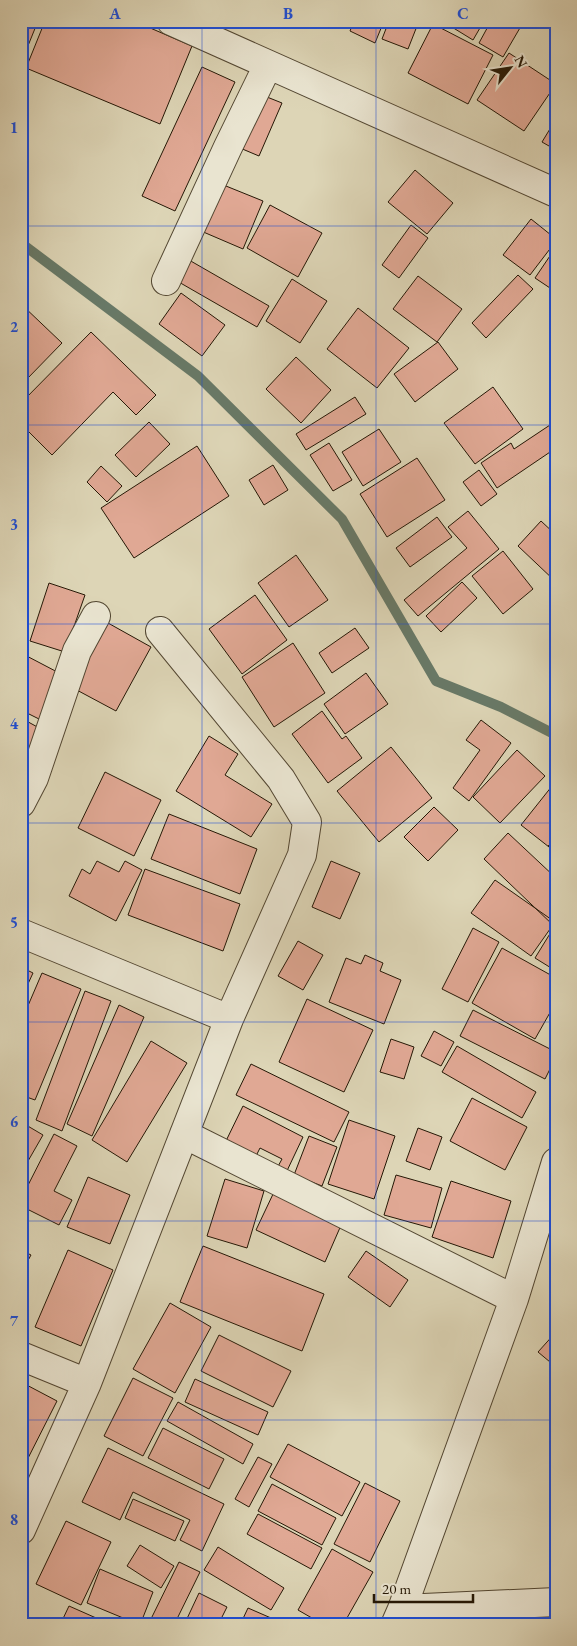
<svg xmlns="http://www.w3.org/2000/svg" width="577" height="1646" viewBox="0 0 577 1646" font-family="'EB Garamond',serif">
<rect width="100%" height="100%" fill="#ddd5b6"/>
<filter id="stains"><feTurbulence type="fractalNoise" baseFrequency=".004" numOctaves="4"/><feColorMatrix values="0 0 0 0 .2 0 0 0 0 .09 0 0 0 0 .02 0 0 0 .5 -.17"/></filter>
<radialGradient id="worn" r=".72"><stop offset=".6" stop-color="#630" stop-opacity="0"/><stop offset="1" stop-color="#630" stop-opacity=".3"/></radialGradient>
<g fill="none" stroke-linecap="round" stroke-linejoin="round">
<path stroke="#687967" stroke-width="10" d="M21,243L198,376L342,519L436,681L501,707L556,735"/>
</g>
<path fill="#e0a894" stroke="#251806" d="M21,21L36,26L21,63Z
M45,21H134L192,46L160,124L26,68Z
M354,21H384L375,43L350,31Z
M389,21H419L408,49L382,39Z
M442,21H484L473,40Z
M491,21H524L503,57L479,43Z
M433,24L493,55L468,104L408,73Z
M509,53L556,84L524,131L477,100Z
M202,67L235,82L175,211L142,196Z
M262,95L282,103L259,156L240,148Z
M556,119V150L542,142Z
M415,170L453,203L427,234L388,202Z
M221,184L263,201L243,249L201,231Z
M270,205L322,233L298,277L247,248Z
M531,219L556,239V241L530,275L503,255Z
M411,225L428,238L399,278L382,265Z
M556,247V292L535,278Z
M189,260L269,306L257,327L177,281Z
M518,275L533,289L486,338L472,323Z
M418,276L462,309L437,342L393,309Z
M292,279L327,301L300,343L266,321Z
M181,293L225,325L202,356L159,324Z
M21,304L62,343L27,379L21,373Z
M358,308L409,348L377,388L327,349Z
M91,332L156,395L136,415L113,392L52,455L21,424V403Z
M438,342L458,369L415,402L394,374Z
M296,357L331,390L301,423L266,389Z
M493,387L523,429L475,464L444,423Z
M355,397L366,414L306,450L296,434Z
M556,421V448L497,488L481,463L511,443L514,449Z
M149,422L170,444L136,477L115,455Z
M379,429L401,462L363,486L342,452Z
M329,443L352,480L333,491L310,455Z
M197,446L229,496L134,558L101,508Z
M417,458L445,500L387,537L360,494Z
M273,465L288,490L264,505L249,480Z
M101,466L122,486L107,502L87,482Z
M479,470L497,494L481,506L463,482Z
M468,511L499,549L418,616L404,600L467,548L448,527Z
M437,517L452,537L410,567L396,548Z
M541,521L556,535V582L518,546Z
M503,551L533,589L503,614L472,576Z
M296,555L328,600L289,627L258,583Z
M462,582L477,598L441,632L426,616Z
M49,583L85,595L65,652L30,641Z
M255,595L287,640L242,674L209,629Z
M108,623L151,647L116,711L73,688Z
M355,628L369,648L332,673L319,653Z
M293,643L325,693L274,727L242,677Z
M21,653L63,675L41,720L21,710Z
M366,673L388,704L345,734L324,704Z
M322,711L342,739L346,736L362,758L328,783L292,734Z
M21,718L41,729L21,765Z
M481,720L511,743L469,801L453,788L480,750L466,740Z
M209,736L238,754L225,775L272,804L251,837L176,791Z
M391,747L432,798L379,842L337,791Z
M517,750L545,776L500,823L473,797Z
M105,772L161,800L134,856L78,828Z
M556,781V839L549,847L521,825Z
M434,807L458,830L428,861L404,837Z
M169,814L257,849L240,894L151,859Z
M508,833L556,878V925L555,927L484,859Z
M556,839V854L548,846Z
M97,861L119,872L125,861L142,870L116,921L69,896L82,869L90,874Z
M331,861L360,873L340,919L312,907Z
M145,869L240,904L223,951L128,915Z
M495,880L555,922L531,956L471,913Z
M473,928L499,942L468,1002L442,989Z
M551,932L556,935V971L535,958Z
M298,941L323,955L303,990L278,976Z
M502,948L556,978V1002L535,1039L472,1003Z
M365,955L383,963L380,971L401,980L384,1024L329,1002L346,958L361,964Z
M21,967L33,973L21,999Z
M42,973L81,989L35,1100L21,1095V1022Z
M85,991L111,1001L62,1131L36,1120Z
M307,999L373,1030L344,1092L279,1062Z
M119,1005L144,1017L92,1136L67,1124Z
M473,1010L556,1052V1057L545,1079L460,1036Z
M434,1031L454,1042L441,1066L421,1056Z
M391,1039L414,1047L404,1079L380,1072Z
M151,1041L187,1063L127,1162L92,1140Z
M457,1046L536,1092L522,1118L442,1072Z
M251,1064L349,1112L334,1142L236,1095Z
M472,1098L527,1127L505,1170L450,1141Z
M243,1106L303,1137L285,1175L276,1170L282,1159L260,1148L254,1160L224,1145Z
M349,1120L395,1136L374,1199L328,1184Z
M21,1122L43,1135L24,1168L21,1166Z
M418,1128L442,1137L430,1170L406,1161Z
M54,1134L77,1146L54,1191L72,1200L59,1225L21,1206V1199Z
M309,1136L337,1147L322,1186L294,1175Z
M396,1175L442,1188L431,1228L384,1215Z
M88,1177L130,1195L110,1244L67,1227Z
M225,1179L264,1191L247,1248L207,1236Z
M451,1181L511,1201L493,1258L432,1237Z
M274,1192L342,1223L325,1262L256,1230Z
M203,1246L324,1294L302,1351L180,1302Z
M21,1250L31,1255L21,1273Z
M68,1250L113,1270L81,1346L35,1327Z
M366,1251L408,1280L390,1307L348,1277Z
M170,1303L211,1327L175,1393L133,1369Z
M556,1332V1367L538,1352Z
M219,1335L291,1371L273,1407L201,1371Z
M133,1378L173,1398L143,1456L104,1436Z
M195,1379L268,1412L258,1435L185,1402Z
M21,1382L57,1401L21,1472Z
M178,1402L253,1444L243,1464L167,1421Z
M163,1428L224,1459L209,1489L148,1458Z
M288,1444L360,1482L342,1516L270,1477Z
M108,1448L224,1504L202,1551L180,1540L190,1520L133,1492L120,1520L82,1502Z
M258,1457L272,1464L249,1507L235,1499Z
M365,1483L400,1501L370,1562L334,1544Z
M272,1484L336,1518L322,1545L258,1511Z
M133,1499L184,1521L175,1541L125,1518Z
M258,1514L322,1548L311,1569L247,1534Z
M66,1521L111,1542L81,1605L36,1584Z
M140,1545L174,1566L161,1588L127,1566Z
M218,1547L284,1588L271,1610L204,1570Z
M332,1549L373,1572L343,1625H324L298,1610Z
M179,1562L200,1572L174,1625H148Z
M100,1569L153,1592L140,1625L87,1603Z
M199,1593L227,1607L218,1625H184Z
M69,1606L112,1625H60Z
M248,1608L271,1618L268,1625H240Z
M275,1618L291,1625H272Z"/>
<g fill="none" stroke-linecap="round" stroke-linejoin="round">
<defs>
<path id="minor" d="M171,21L556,193
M166,281L228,147L268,65
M21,803L34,778L77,651L96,616
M21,933L229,1019
M184,1134L514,1299
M21,1356L87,1383
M21,1530L87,1383L229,1019L302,855L307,822L281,779L160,631
M402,1609L556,1602
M395,1625L402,1609L514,1299L556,1162"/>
</defs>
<use href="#minor" stroke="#534732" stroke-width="30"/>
<use href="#minor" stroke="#e9e4d0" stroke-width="28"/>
</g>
<path fill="none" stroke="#1d4ed8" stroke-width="1" stroke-opacity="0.55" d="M202,21V1625M376,21V1625M21,226H556M21,425H556M21,624H556M21,823H556M21,1022H556M21,1221H556M21,1420H556"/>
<rect width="577" height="1646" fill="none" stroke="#ddd5b6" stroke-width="55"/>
<g transform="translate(510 68) rotate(60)" stroke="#e9e4d0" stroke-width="4" paint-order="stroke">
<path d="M0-4L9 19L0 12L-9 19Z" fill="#251806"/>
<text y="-8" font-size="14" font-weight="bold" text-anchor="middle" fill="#251806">N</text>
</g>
<path d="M374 1594v8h99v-8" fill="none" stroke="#251806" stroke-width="2.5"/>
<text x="382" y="1594" font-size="15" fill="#251806" stroke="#e9e4d0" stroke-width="4" paint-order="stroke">20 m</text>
<rect x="28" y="28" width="522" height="1590" fill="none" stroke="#1d4ed8" stroke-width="2"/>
<g font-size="16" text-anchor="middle" font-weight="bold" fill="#1d4ed8">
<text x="115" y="19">A</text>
<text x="288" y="19">B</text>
<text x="463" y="19">C</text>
<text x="14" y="133">1</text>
<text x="14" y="332">2</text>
<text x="14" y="530">3</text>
<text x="14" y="729">4</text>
<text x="14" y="928">5</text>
<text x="14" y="1127">6</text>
<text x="14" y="1326">7</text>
<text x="14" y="1525">8</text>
</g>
<rect width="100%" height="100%" filter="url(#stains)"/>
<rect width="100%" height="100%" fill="url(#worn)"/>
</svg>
